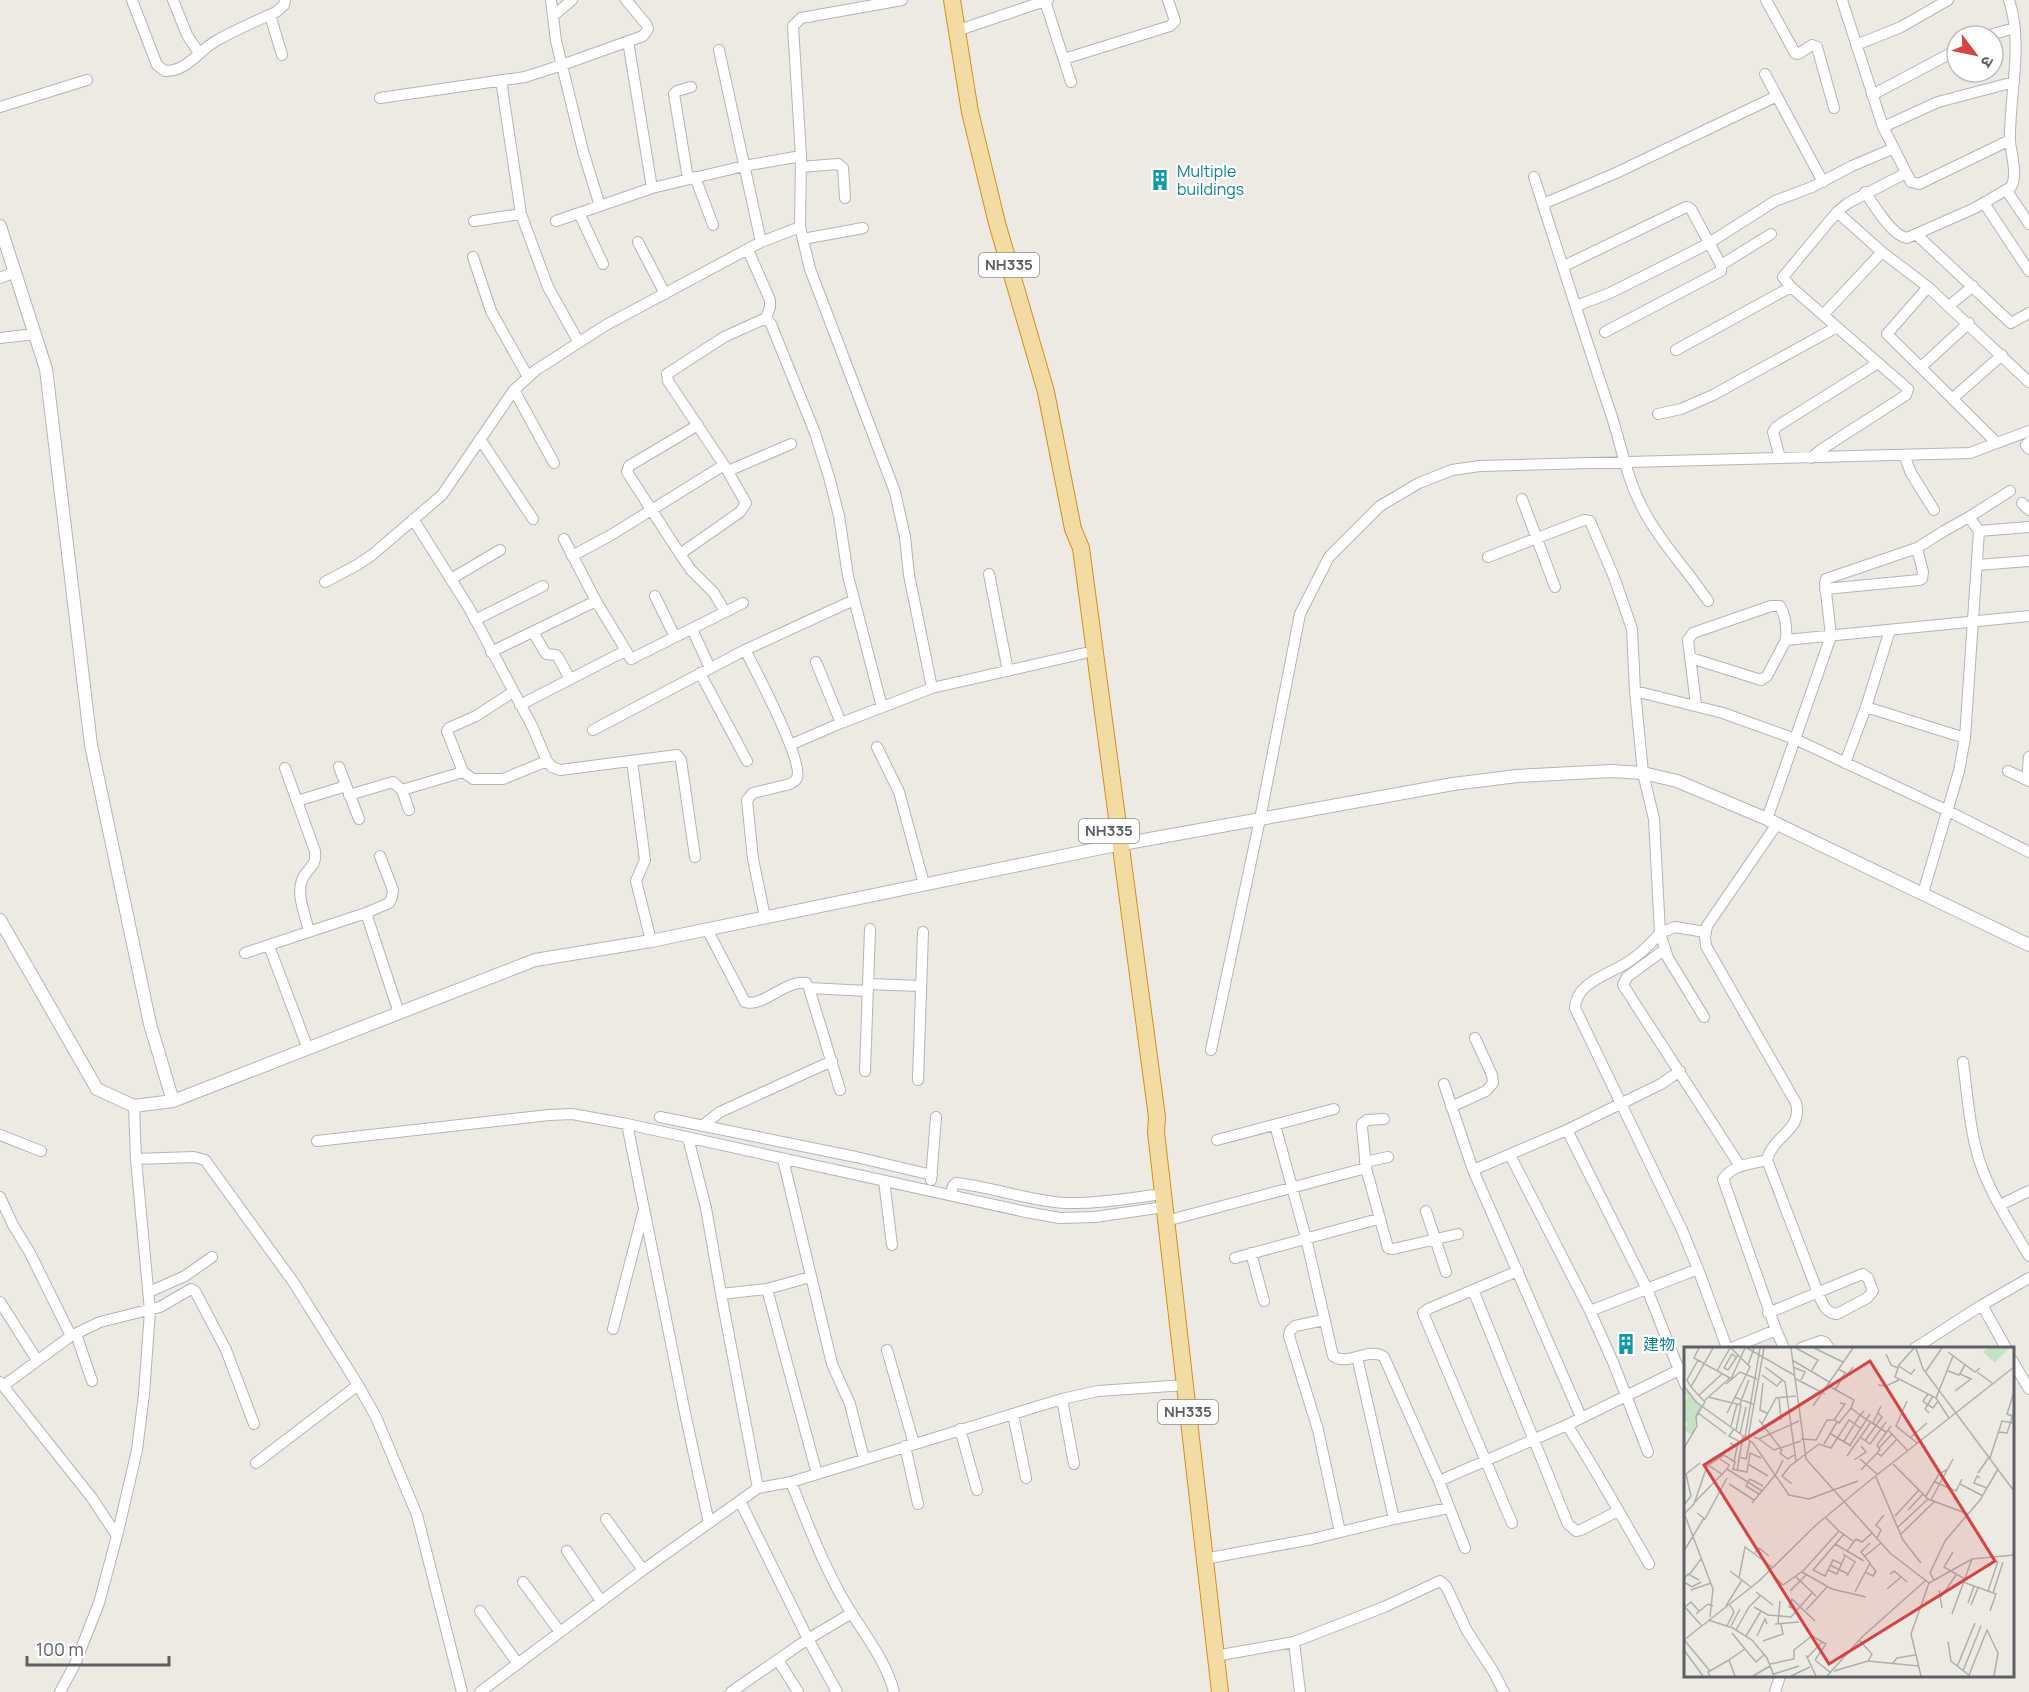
<svg xmlns="http://www.w3.org/2000/svg" width="2029" height="1692" viewBox="0 0 2029 1692" font-family="Manrope,'Noto Sans SC','Noto Sans Devanagari',sans-serif">
<rect width="100%" height="100%" fill="#edeae4"/>
<g fill="none" stroke-linecap="round" stroke-linejoin="round">
<defs>
<path id="minor" d="M132,0L157,65L165,71C188,71 198,51 216,41C235,30 256,21 276,12L284,5L285,0
M173,0L187,35L199,53
M551,0L556,41L583,151L600,206
M1766,0L1795,53L1798,54L1812,45L1817,47L1834,108
M1842,0L1883,127L1911,182L1919,184L2010,140
M1045,1L1071,82
M270,15L282,55
M553,16L572,0
M956,31L1048,0
M1986,36L2015,28
M628,41L652,188
M1856,45L1901,27L1948,0
M719,50L761,242
M1064,59L1170,26L1175,21L1168,0
M1765,74L1823,182
M501,80L521,214L548,287L578,341
M1872,95L1957,50
M380,98L525,77L562,65L643,36L648,29L646,24L626,0
M0,107L87,80
M1883,127L1938,102L2014,82
M801,167L838,164L843,168L845,198
M695,177L713,225
M1534,177C1559,254 1583,331 1609,408C1620,439 1625,473 1640,503C1657,539 1686,568 1708,601
M688,179L674,94L677,91L691,87
M2007,191L2029,224
M1865,192C1874,205 1892,236 1907,238L1975,208L2011,187C2018,175 2011,154 2010,141C2009,94 2024,46 2009,0
M1984,203L2029,271
M1543,204L1616,173L1777,96
M1837,212L1882,252L1928,287L2029,382
M579,213L603,264
M474,221L521,214
M556,221L652,188L744,166L801,156
M1917,235L2011,323L2029,313
M803,239L863,228
M638,242L665,294
M748,250L770,300V307L766,318
M473,257L491,311L528,377
M1721,265L1771,234
M1564,266L1684,208L1687,207L1691,209L1721,265V271L1605,332
M0,278L15,272
M1928,287L1887,334L1997,443
M1576,306L1610,293L1684,256L1709,243L1775,201L1812,187L1852,166L1892,149
M1949,306L1973,286
M1823,315L1882,252
M0,338L35,334
M1676,350L1791,287
M1922,366L1969,323
M514,390L554,463
M1953,398L2002,355
M1658,414L1681,409L1713,395L1837,327
M698,425L629,466L627,472L680,554L691,570L714,593L725,612
M480,439L533,519
M2029,442L2026,445L2029,449
M1904,455L1911,473L1934,510
M1780,458L1773,432L1776,427L1878,363
M1811,458L1822,449L1906,395L1908,389L1791,287L1783,277L1837,212L1848,203L1906,173
M728,471L791,444
M1522,499L1555,587
M2022,503L2029,510
M413,519L469,608L532,726L547,761L552,767L560,770L677,755L681,760L695,857
M1979,531L2029,527
M564,539L596,601L631,659L743,603
M680,554L740,512L746,503L724,465L668,381L667,374L724,337L766,318L771,324L815,433L829,477L839,516L848,576L882,707
M572,556L611,535L724,465
M1488,557L1584,520L1590,521L1614,577L1632,629L1635,691L1643,773L1654,819L1660,933C1650,945 1638,956 1625,964C1607,975 1576,983 1575,1008L1682,1230L1698,1269L1590,1311
M1977,565L2029,561
M989,574L1008,671
M451,579L500,550
M325,582L357,565L372,555L442,495L514,390L536,370L606,325L761,242L800,227
M1825,589L1919,580L1922,579L1923,572L1917,548
M655,596L675,637
M475,620L543,586
M692,629L710,668
M533,632L546,654L556,655L558,657L570,679
M745,650C755,669 804,761 797,778C795,782 793,782 790,784L753,793L747,800L753,859L765,917
M491,652L596,601
M1691,658L1761,680L1767,676L1786,640
M816,662L841,723
M700,673L747,761
M932,688L1085,653
M1635,691L1723,713L1795,739L1948,811L2029,852
M513,692L476,716L449,728L447,731L463,772L473,779H503L547,761
M520,705L625,651
M1696,705L1688,640L1693,633L1771,606H1780C1786,617 1787,628 1786,640L2029,616
M1866,707L1965,738
M593,730L745,650L854,600
M790,745L841,723L932,688L909,575L905,537L895,492L810,269L800,227L801,156L793,26L801,18L902,0
M877,747L899,792L924,884
M632,761L645,860L636,881L651,941
M1845,763L1866,707L1890,630
M339,767L359,819
M285,768L315,851C317,868 307,867 302,880C296,895 306,917 309,932
M2008,771L2029,781
M2027,780L2029,757
M402,790L463,772
M349,795L393,782L402,790L409,810
M297,801L346,786
M1767,819L1831,636L1825,583L1826,579L1917,548L1944,531L1969,517
M1923,893L1959,771L1965,738L1979,531L1969,517L2010,491
M366,913L399,1013
M707,929L745,1002C763,1008 786,979 806,983L809,988L840,1090
M269,946L308,1049
M1664,950L1627,977L1623,985L1740,1166
M245,953L366,913L389,903L392,897L393,890L380,856
M868,984L920,986
M809,988L868,991
M1704,1017L1668,958L1660,933L1675,927L1705,932
M1211,1050L1260,819L1300,614L1329,557L1380,506L1419,483L1452,470L1480,466L1970,453L2029,431
M1963,1062C1968,1098 1970,1138 1983,1171C1995,1201 2013,1229 2029,1256
M865,1071L870,929
M918,1080L923,932
M1444,1084L1473,1170L1581,1417
M1451,1107L1486,1091L1493,1083L1492,1075L1475,1038
M660,1117L856,1157L932,1175
M1384,1119L1367,1120L1362,1124V1127L1366,1168L1388,1248L1393,1249L1458,1234
M627,1124L685,1413L709,1523
M1275,1125L1306,1238L1333,1356C1348,1367 1369,1346 1384,1357L1439,1481L1465,1548
M702,1126L720,1112L832,1061
M0,1135L41,1151
M688,1138L706,1208L721,1294L758,1488
M1217,1140L1334,1109
M317,1141L549,1115L572,1114L627,1124L1026,1212L1060,1218L1095,1217L1164,1207
M1510,1155L1590,1311L1613,1362L1648,1452
M136,1159L194,1157L205,1160L294,1283L358,1385L376,1417L417,1515L462,1692
M783,1159L832,1364L850,1404L864,1459
M1767,1160C1752,1164 1733,1164 1723,1179L1776,1330
M1365,1162L1388,1157
M1473,1170L1567,1130L1661,1084L1680,1071
M931,1180L936,1117
M884,1181L892,1245
M950,1195L953,1186L956,1183C993,1187 1029,1201 1066,1203C1098,1204 1131,1198 1163,1194
M0,1197L13,1225L30,1253L71,1336
M2000,1205L2029,1191
M1426,1211L1446,1272
M1166,1221L1366,1168
M1251,1253L1264,1301
M1235,1258L1378,1219
M1698,1269L1727,1348
M767,1289L817,1474
M1473,1290L1568,1524L1576,1531L1581,1530L1618,1511
M149,1292L185,1276L212,1257
M721,1294L767,1289L810,1277
M0,1302L37,1360
M1982,1305L2006,1348
M1768,1313L1860,1275L1863,1274L1868,1278L1873,1291L1867,1298L1837,1314C1825,1313 1822,1302 1818,1293L1767,1160C1773,1135 1803,1131 1796,1103L1706,946L1705,937L1707,926L1777,824
M1324,1320L1295,1326L1290,1331L1289,1336L1318,1430L1340,1532
M613,1329L643,1213
M76,1334L92,1381
M1732,1348L1776,1330L1784,1348
M1801,1348L1821,1341L1825,1342L1829,1348
M1915,1348L1982,1305L2029,1278
M887,1350L914,1444
M1357,1357L1394,1519
M2012,1360L2029,1389
M1685,1368L1679,1370L1686,1386
M0,1382L92,1498L117,1536
M3,1386L71,1336L100,1322L160,1307L191,1289L195,1291L226,1350L254,1424
M1062,1399L1074,1464
M1013,1414L1026,1478
M1567,1425C1596,1470 1622,1517 1649,1564
M960,1429L977,1490
M905,1446L918,1504
M256,1463L358,1385
M1439,1481L1567,1425L1679,1370L1647,1289L1567,1130
M791,1482C807,1522 822,1562 843,1599C860,1629 886,1659 894,1692
M740,1501L808,1639L837,1692
M606,1519L643,1570
M1512,1523L1423,1313L1428,1309L1518,1271
M567,1551L601,1601
M1204,1559L1312,1539L1394,1519L1449,1508
M523,1582L560,1632
M480,1611L518,1664
M1294,1642L1300,1692
M1215,1656L1294,1642L1384,1607L1440,1581L1446,1586L1467,1631L1493,1671L1504,1692
M778,1660L798,1692
M60,1692L75,1664L99,1603L117,1536L137,1450L144,1394L150,1311L136,1159L134,1106
M480,1692L643,1570L758,1488L791,1482L1062,1399L1098,1391L1185,1385
M731,1692L808,1639L852,1613
M1775,1692L1780,1676"/>
<path id="tertiary" d="M0,226L46,369L91,745L150,1024L173,1101
M0,920L97,1089L134,1106L173,1101L535,960L651,941L1111,846L1453,784L1517,776L1611,771L1643,773L1677,781L1767,819L2029,945"/>
<path id="trunk" d="M952,0L970,112L997,223L1046,392L1073,529L1081,548L1157,1117L1156,1132L1220,1692"/>
</defs>
<use href="#minor" stroke="#b2b5b8" stroke-width="12"/>
<use href="#tertiary" stroke="#b2b5b8" stroke-width="14"/>
<use href="#trunk" stroke="#d78e1b" stroke-width="18"/>
<use href="#minor" stroke="#fff" stroke-width="10"/>
<use href="#tertiary" stroke="#fff" stroke-width="12"/>
<use href="#trunk" stroke="#f2dca4" stroke-width="16"/>
</g>
<defs>
<symbol id="building-bare" viewBox="-9 -9 18 18"><path d="M-4-6H4V6H1V3H-1V6H-4ZM-2.5-4.3h1.7v1.8h-1.7ZM.8-4.3h1.7v1.8H.8ZM-2.5-1h1.7V.8h-1.7ZM.8-1h1.7V.8H.8Z" fill="#0f9aa8" stroke="#fff" stroke-width="2.5" paint-order="stroke"/></symbol>
</defs>
<g fill-rule="evenodd">
<use href="#building-bare" x="1145" y="165" width="30" height="30"/>
<use href="#building-bare" x="1611" y="1329" width="30" height="30"/>
</g>
<g text-anchor="middle" stroke-width="4.5" stroke-linejoin="round" paint-order="stroke">
<g fill="#fff" stroke="#8d9092" stroke-width="1.5">
<rect x="979" y="253" width="60" height="24" rx="4.5"/>
<rect x="1079" y="819" width="60" height="24" rx="4.5"/>
<rect x="1158" y="1400" width="60" height="24" rx="4.5"/>
</g>
<g font-size="15" font-weight="bold" fill="#5c6063">
<text x="1009" y="270">NH335</text>
<text x="1109" y="836">NH335</text>
<text x="1188" y="1417">NH335</text>
</g>
<g font-size="16" fill="#0d838f" stroke="#fff" text-anchor="start">
<text x="1177" y="177">Multiple<tspan x="1177" dy="18">buildings</tspan></text>
<text x="1643" y="1350">建物</text>
</g>
</g>
<g transform="translate(1684 1347)">
<rect width="330" height="330" fill="#edeae4"/>
<path d="M303,1H325L311,16L299,5ZM0,42L18,59L8,88L0,83L4,77L0,74V54L4,51Z" fill="#c6e2c4"/>
<path fill="none" stroke="#afafac" stroke-width="1.5" d="M15,1L10,11L46,31L20,54M63,1L110,28M107,1L122,112L206,206L245,236L227,287L237,329M112,1L134,13L128,23M130,1L159,15M230,1L215,18L211,30L252,51L265,71M232,1L239,22L330,144M264,5L291,25L296,21M202,7L207,18L214,21M52,10L48,7L40,21L44,23L54,8M108,13L147,36M64,18L70,1M215,19L227,27L231,22M81,20L101,35L112,114M109,20L121,25L117,33M154,22L164,27L169,20M33,24L46,1M242,24L258,1M264,24L275,28L281,18M293,25L308,36M78,28L93,39L98,33M110,31L141,47M47,32L61,1M79,36L76,63L83,66M42,37L56,25L73,32M194,38L202,39L215,33M0,39L12,55L69,96L105,148L125,152L174,134M145,39L170,53L167,61L176,68L180,64M7,40L3,33L14,13M151,43L161,26M271,44L287,32L276,27M244,47L239,54L244,58L249,61L254,54M14,49L38,27M24,50L57,58L52,83M50,50L69,57M95,51L97,73M252,51L269,9M223,54L212,79L233,96M56,57L65,33M129,59L169,1M14,66L42,87M43,66L66,20L47,1M245,66L241,62L249,49M328,69L323,67L330,45M75,73L98,103L96,106L104,112L110,108M151,73L155,76L167,61M189,76L197,59M78,77L92,51L112,49M47,79L53,57M80,79L97,70M50,82L45,89L58,96M204,83L224,104M315,85L323,86L330,65M56,87L62,60M147,87L167,99M62,89L64,91L80,1M61,90L76,1M70,90L75,92L115,74M176,90L186,97L202,75M227,90L243,76M75,92L90,103L117,94M117,92L132,93L143,73H150L161,57L156,56M160,94L176,68L202,85M181,94L198,70L194,66M46,96L53,100L50,115M140,97L153,75M166,98L186,67M0,101L13,79L12,69L21,55L7,40L29,1M195,101L208,87M193,106L197,109L213,92M163,109L187,75M55,110L62,112L66,94M306,111L318,74L330,76M176,112L193,127M170,113L182,105L177,99M64,117L84,129M209,117L244,152L284,167M24,118L39,128M43,122L78,144M48,122L63,125L66,106L77,111M177,123L196,103L193,98L207,79M53,124L59,89M294,126L305,110M1,128L16,116M192,130L219,193L237,216M296,131L293,129L290,136L303,141M251,135L272,144L278,132M45,137L70,153M108,137L98,129L106,119L135,97L147,101L165,73L176,81M276,137L299,149M75,147L62,139L66,132L79,139M242,149L255,127L264,122M247,153L269,112M10,156L43,122L45,118L36,112M68,156L92,127L99,113M0,158L7,149L2,127M224,163L239,147M0,166L29,242L26,270M13,166L21,172L43,131M0,167L10,157L23,119L40,108L51,115L49,122M211,169L235,143M142,171L155,184M214,180L244,152M217,187L251,154M193,191L197,183L192,178L200,168M151,197L180,214M0,204L20,171M163,204L172,192L178,195L188,186M269,205L260,220L281,232M71,206L75,201L85,209M159,207L171,215L163,229M181,209L197,196M158,217L149,213L141,229L129,223L160,187M146,218L164,227M144,223L153,227L161,209M46,224L67,240M86,225L99,238L120,223L155,184L169,194M118,225L148,242L182,250M181,225L189,229L192,224L186,217M206,227L210,224L223,235M5,228L17,212M111,229L132,249M55,231L61,200L88,220M0,232L4,227L15,233M250,233L246,226L261,194L296,153L314,122M0,235L8,240L17,235M279,235L312,247L306,264M245,236L288,212L330,208M203,242L217,230M7,243L27,236M255,243L258,261M106,244L122,228M304,244L314,214M72,245L89,258M171,245L186,216L177,205L186,196M309,246L319,215M257,250L272,228M284,256L290,239M287,258L294,241M0,259L17,278M42,259L58,233M1,260L7,255L15,264M70,260L84,268L107,270L128,246M112,262L105,260L108,252L131,274M122,263L143,240M12,267L24,257L29,259M268,267L288,212M24,273L49,281L68,293L83,311L90,329M91,277L115,275M94,277L96,254M43,279L50,265L46,258M47,279L56,262M52,283L65,260L76,249M48,286L61,302M62,289L77,264M73,289L81,272L83,277M0,293L75,234L132,178L184,135L330,20M175,293L188,307L184,314M1,294L26,324M79,294L99,287L97,277M264,295L267,314L286,329M0,303L19,329M122,308L132,329M123,311L138,295M131,313L147,326M86,317L110,312V303L128,289L142,297L131,313M208,317L213,311L231,308M273,320L291,276M150,324L184,314L234,319M279,324L297,279M90,327L115,319M285,328L303,283L314,306L310,329M26,329L24,325L45,313M51,329L45,313L61,302L72,315L81,307M69,329L86,319M107,329L126,320M143,329L178,290L242,233"/>
<path fill="#d54343" fill-opacity="0.15" stroke="#d54343" stroke-width="3" d="M186,14L311,214L145,317L20,118Z"/>
<rect width="330" height="330" fill="none" stroke="#5c6063" stroke-width="3"/>
</g>
<g transform="translate(1975 54) rotate(122)"><circle r="28" fill="#ffffff" stroke="#bebfc1" stroke-width="1.5"/>
<path d="M0-4.5L10 22L0 15L-10 22Z" fill="#d54343"/>
<text y="-9" font-size="16" font-weight="bold" text-anchor="middle" fill="#5c6063">उ</text>
</g>
<path d="M27 1656v9h142v-9" fill="none" stroke="#5c6063" stroke-width="3"/>
<text x="36" y="1656" font-size="18" fill="#5c6063" stroke="#ffffff" stroke-width="4.5" paint-order="stroke">100 m</text>
</svg>
